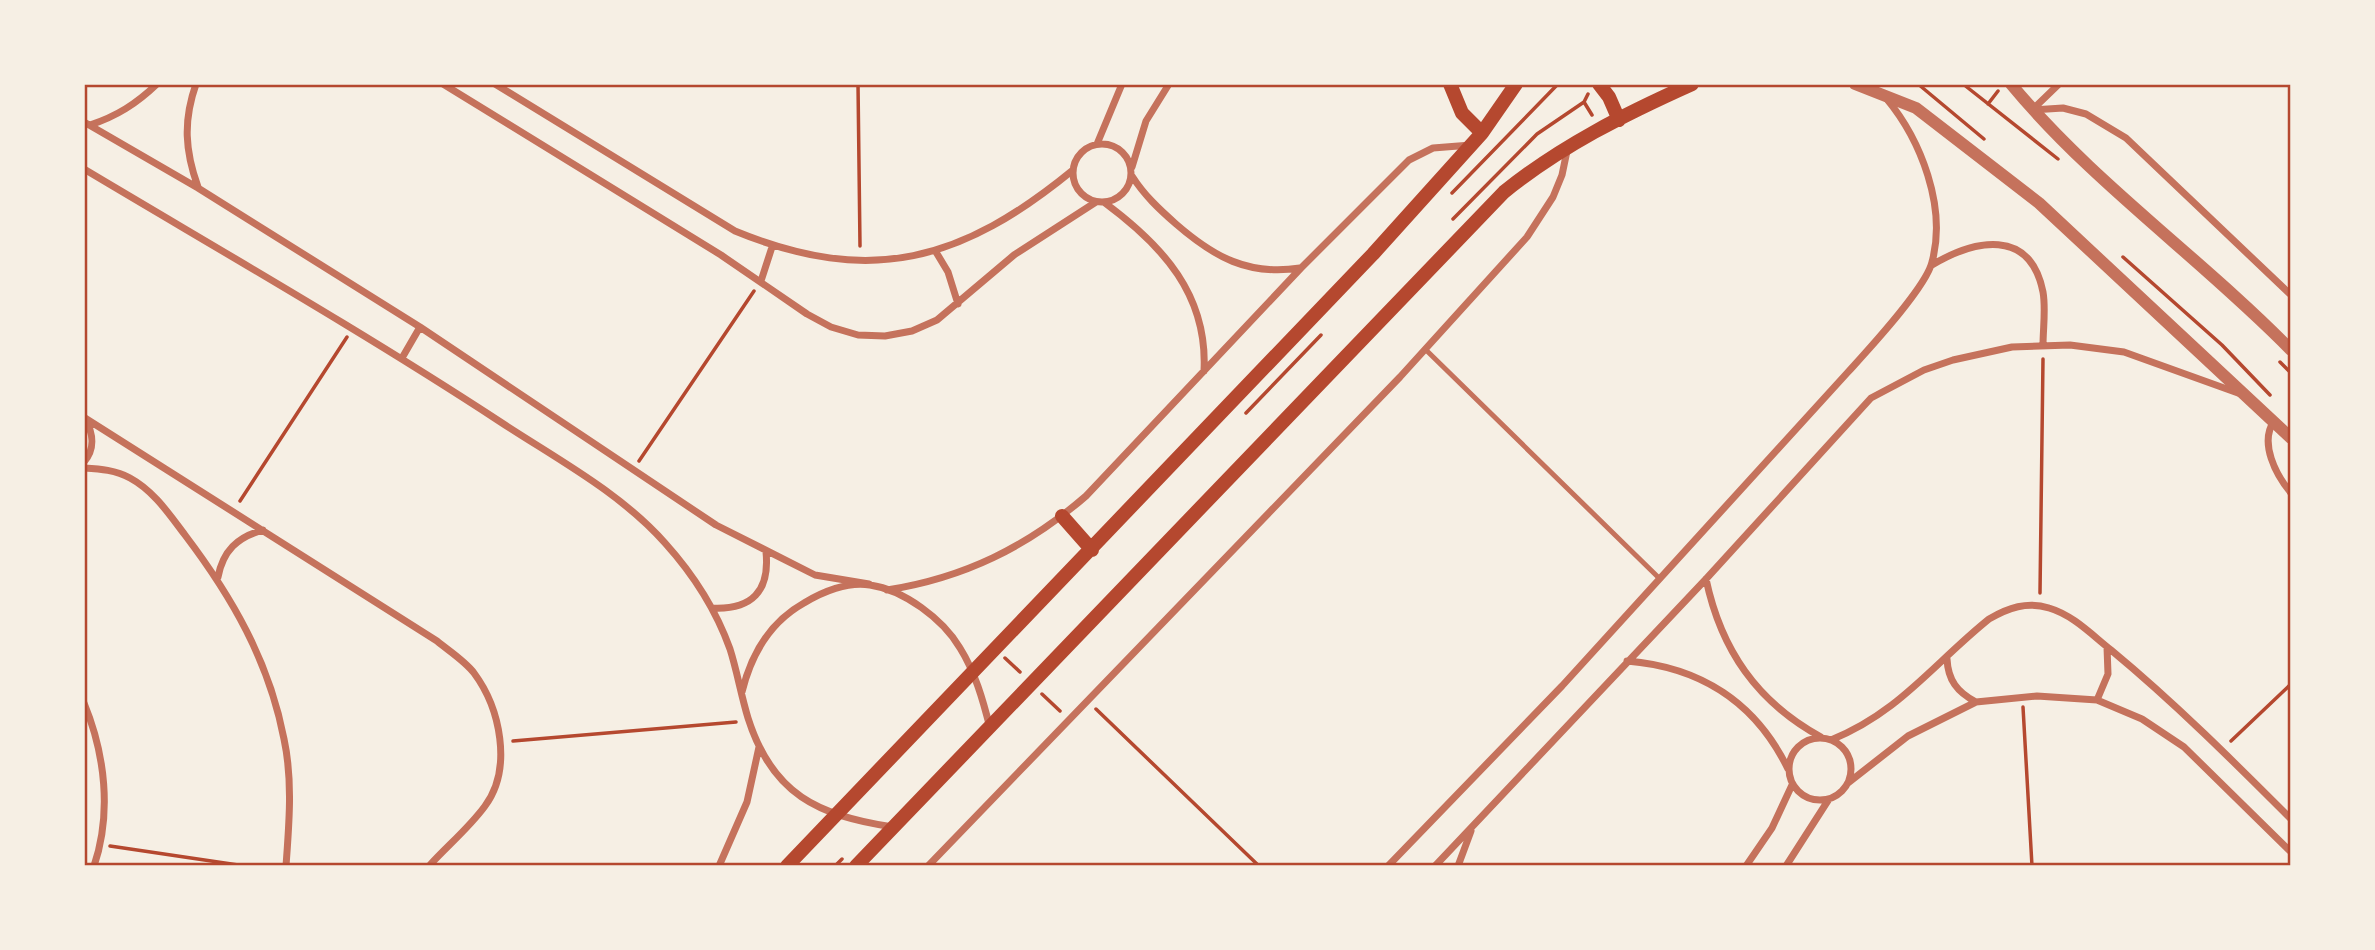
<svg xmlns="http://www.w3.org/2000/svg" width="2375" height="950" viewBox="0 0 2375 950" font-family="Rubik,sans-serif">
<rect width="100%" height="100%" fill="#f6efe4"/>
<g fill="none" stroke-linecap="round" stroke-linejoin="round">
<path stroke="#b5482f" stroke-width="3.5" d="M858,84L860,246
M1918,84L1984,139
M1963,84L2058,159
M1584,102L1592,115
M1988,104L1998,91
M1452,193L1558,84
M1453,219L1537,134L1584,102L1588,94
M2123,257L2222,345L2270,395
M2280,362L2291,373
M1246,413L1321,335
M639,461L754,291
M240,501L347,337
M2040,593L2043,359
M1005,658L1020,672
M1042,694L1060,711
M2023,707L2032,866
M1096,709L1259,866
M513,741L736,722
M2231,741L2291,684
M110,846L245,866
M835,866L842,859"/>
<path stroke="#c5725c" stroke-width="5" d="M1425,349L1660,579"/>
<path stroke="#c5725c" stroke-width="7" d="M196,84C183,121 185,151 198,187
M443,84L721,255L807,314L831,327L858,335L885,336L912,331L937,320L1014,255L1096,202
M495,84L735,231C871,287 962,261 1073,170
M2032,110L2063,108L2086,114L2126,138L2291,295
M2032,110L2059,84
M84,122L198,188L420,327L716,525L815,575L869,584
M90,125C117,116 136,104 157,84
M1073 173a29 29 0 1 1 58 0a29 29 0 1 1-58 0Z
M1097,144L1122,84
M1132,167L1146,121L1169,84
M84,169C223,252 363,332 499,421C555,458 620,492 665,543C693,574 716,610 730,649C737,671 741,695 748,718C772,794 818,816 893,827
M1132,176C1144,195 1159,209 1176,224C1214,257 1248,276 1300,268
M1105,203C1163,246 1208,295 1204,371
M936,252L948,272L958,304
M1932,265C1974,240 2030,227 2043,292C2046,309 2043,328 2043,346
M761,281L772,247
M402,358L420,327
M85,418L437,641C449,651 465,661 474,673C500,708 513,768 485,806C469,828 447,846 429,866
M2274,421C2259,443 2276,475 2291,493
M84,462C96,448 93,433 85,418
M84,468C100,469 116,470 130,478C154,491 169,514 185,535C232,597 269,661 284,739C293,781 289,824 286,866
M218,577C223,551 237,537 263,530
M1706,579C1721,650 1757,702 1821,737
M887,590C964,578 1027,547 1086,496L1301,268L1409,160L1433,148L1471,145
M712,608C752,610 770,591 766,552
M1947,659C1948,680 1957,692 1976,702
M1627,661C1701,667 1756,703 1788,769
M742,692C751,655 770,622 804,603C822,592 848,581 870,585C904,590 943,619 960,648C975,672 983,700 990,728
M2097,700L2108,674L2107,647
M84,703C105,754 112,813 94,866
M1789 769a31 31 0 1 1 62 0a31 31 0 1 1-62 0Z
M1831,740C1900,712 1933,664 1989,619C2008,608 2027,601 2049,608C2073,615 2092,635 2111,650C2175,703 2233,761 2291,819
M1848,783L1908,736L1976,702L2037,696L2097,700L2142,719L2184,747L2291,852
M719,866L747,802L759,747
M928,866L1400,377L1527,237L1553,197L1562,175L1567,151
M1388,866L1562,686L1848,372C1867,351 1926,288 1932,262C1947,207 1921,140 1886,98
M1435,866L1706,579L1871,398L1924,370L1953,360L2012,347L2070,345L2124,352L2238,393
M1458,866L1471,831
M1746,866L1772,828L1792,785
M1786,866L1829,799"/>
<path stroke="#c5725c" stroke-width="12" d="M1855,84L1916,108L2039,203L2291,438
M2011,84C2092,182 2202,259 2291,350"/>
<path stroke="#b5482f" stroke-width="14" d="M1450,84L1462,113L1482,133
M1599,84L1609,97L1619,120
M1062,516L1092,550
M787,866L1373,254L1482,133L1516,84
M856,866L1504,192C1561,146 1625,114 1692,84"/>
</g>
<rect width="2375" height="950" fill="none" stroke="#f6efe4" stroke-width="172"/>
<rect x="86" y="86" width="2203" height="778" fill="none" stroke="#b5482f" stroke-width="2.5"/>
</svg>
